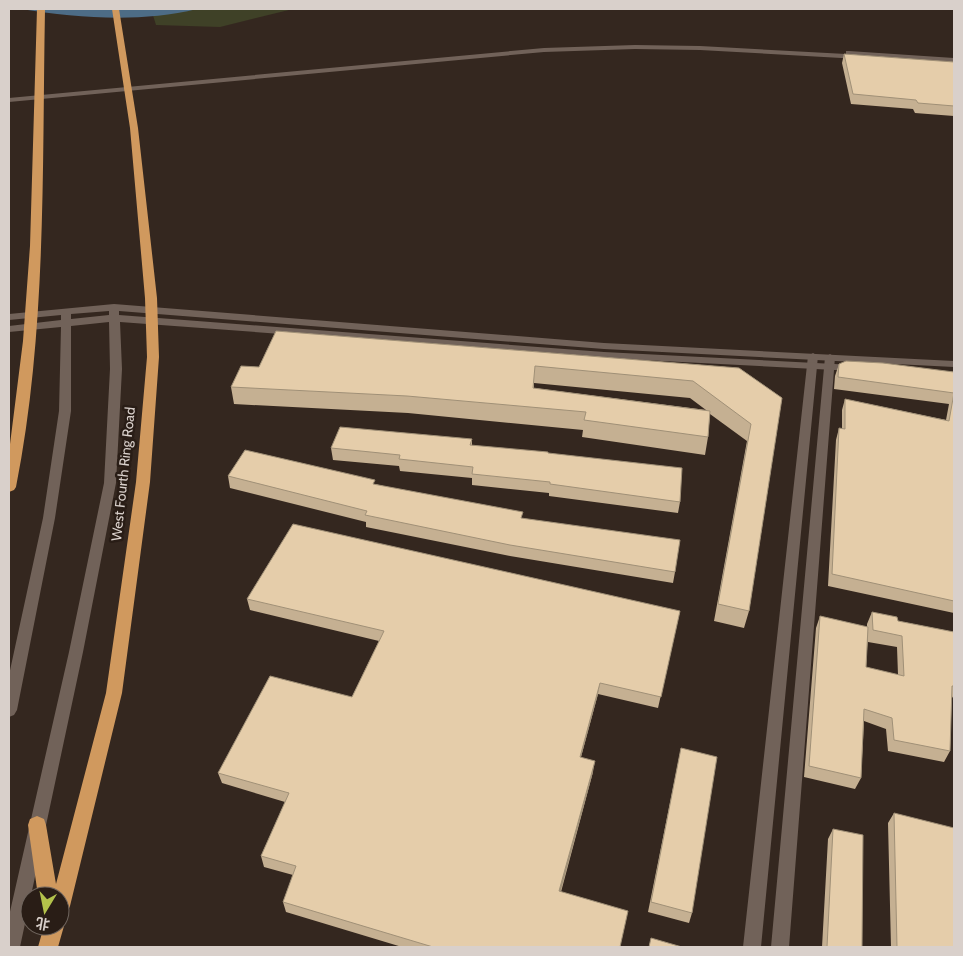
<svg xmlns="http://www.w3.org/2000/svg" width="963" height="956" viewBox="0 0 963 956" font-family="Cabin,'Noto Sans SC',sans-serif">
<rect width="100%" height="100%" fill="#34271f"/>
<path fill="#3f4127" d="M151,9H293L220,27L156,25Z"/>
<path fill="#4d6c86" d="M21,9H197C140,23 78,18 21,9Z"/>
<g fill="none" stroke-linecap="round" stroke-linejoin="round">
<path fill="#716259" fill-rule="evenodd" d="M635,45L700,46L846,54V51H849L954,58V62L862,56L859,59L700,50L635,49L544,52L9,102V98L544,48Z
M813,353L818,356L761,947H743L808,356Z
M830,354L835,357L789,947H771L825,357Z"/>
<path fill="#716259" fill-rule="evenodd" d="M114,304L604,343L954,361V367L604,349L119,311V315L604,352L854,365L860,368L854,371L604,358L120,322L122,369L116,483L83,652L20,947H9V916L69,652L104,483L110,369L109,322L71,326V411L55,518L17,710L14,715L9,717V675L43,518L59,411L61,327L9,332V326L61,320V315L9,320V314ZM109,311V315L71,319V314Z"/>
<path fill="#d0995e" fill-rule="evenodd" d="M37,9H45C42,168 47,330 16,487L14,490L9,492V452L23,341L30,246Z
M112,9H119L138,128L157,298L159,357L150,482L122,693L70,906L67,913L60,916V896H38L28,825L30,819L37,816L44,819L46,825L56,884L106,693L136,482L147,357L145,298L130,128Z
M60,919L64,926L58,947H38L44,926H60Z"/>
</g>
<path fill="#c5b092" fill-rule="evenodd" d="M844,54L954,62V116L915,113L913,109L851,104L842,63Z
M276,331L739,368L782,398L749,611L744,628L714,621L747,441L710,414L708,437L705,455L582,437L583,430L408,413L234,404L231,387L259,367ZM534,383L690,398L706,410L534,388Z
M839,364L954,372V613L828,586L836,440L839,428L842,429V410L845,399L946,420L949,404L834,389L835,376Z
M472,439V446L548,453L680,502L678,513L549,496V493L472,485V478L400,471L399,466L333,460L331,448Z
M228,476L375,484L522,518L675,572L673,583L510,556L366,527V522L230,488Z
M247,599L680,611L658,708L598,694L581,757L593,772L561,892L620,947H402L286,912L283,902L293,875L264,867L261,856L285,802L222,783L218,773L352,697L379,641L250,610Z
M872,612L898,621L954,632V695L952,698H951L950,751L944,762L888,751L886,729L864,721L861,778L855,789L804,777L816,628L820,616L867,627V624ZM868,635V642L897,647L898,675L866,667Z
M681,748L692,913L689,923L648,912Z
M894,813L954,947H891L888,823Z
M833,829L862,947H822L828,839Z"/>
<path fill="#a09077" d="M600,683L598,694L578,768L580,757Z
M595,761L593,772L558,901L559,891Z"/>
<path fill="#e5cdaa" stroke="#a09077" d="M844,54L954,62V106L918,103L916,100L853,94Z
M276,331L739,368L782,398L749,611L718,604L751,424L693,381L535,366L533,388L710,411L708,437L584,420L586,412L407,396L231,387L241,366L259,367Z
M846,361L883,363L954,372V601L832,574L839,428L845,429V399L949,421L954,393L838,377L839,364Z
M340,427L472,439L470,445L548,452V453L682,468L680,502L550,484V482L472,474L473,467L399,459L400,455L331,448Z
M245,450L375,480L373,484L523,512L521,518L680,540L675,572L510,545L365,515L367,511L228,476Z
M293,524L680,611L661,697L600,683L580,757L595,761L559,891L628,911L620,947H433L283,902L296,866L261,856L289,793L218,773L270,676L352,697L384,631L247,599Z
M872,612L897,617L898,621L954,632V686H952L950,751L894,740L892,718L864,709L861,778L809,766L820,616L868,627L866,667L904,676L902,636L873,630Z
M681,748L717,757L692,913L651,902Z
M894,813L954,828V947H897Z
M833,829L863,835L862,947H827Z
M651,938L682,947H649Z"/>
<g text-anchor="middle" stroke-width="5" stroke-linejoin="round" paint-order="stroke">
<g font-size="14" fill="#d9d0cb" stroke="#291d16">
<text transform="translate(123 474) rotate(-84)" y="5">West Fourth Ring Road</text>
</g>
</g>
<rect width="963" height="956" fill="none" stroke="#d9d0cb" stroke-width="20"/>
<g transform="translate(45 911) rotate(190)"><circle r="24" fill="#291d16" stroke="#6f655e"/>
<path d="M0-4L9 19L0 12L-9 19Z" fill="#b3c24b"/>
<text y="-8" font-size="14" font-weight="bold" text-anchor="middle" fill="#d9d0cb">北</text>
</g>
</svg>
